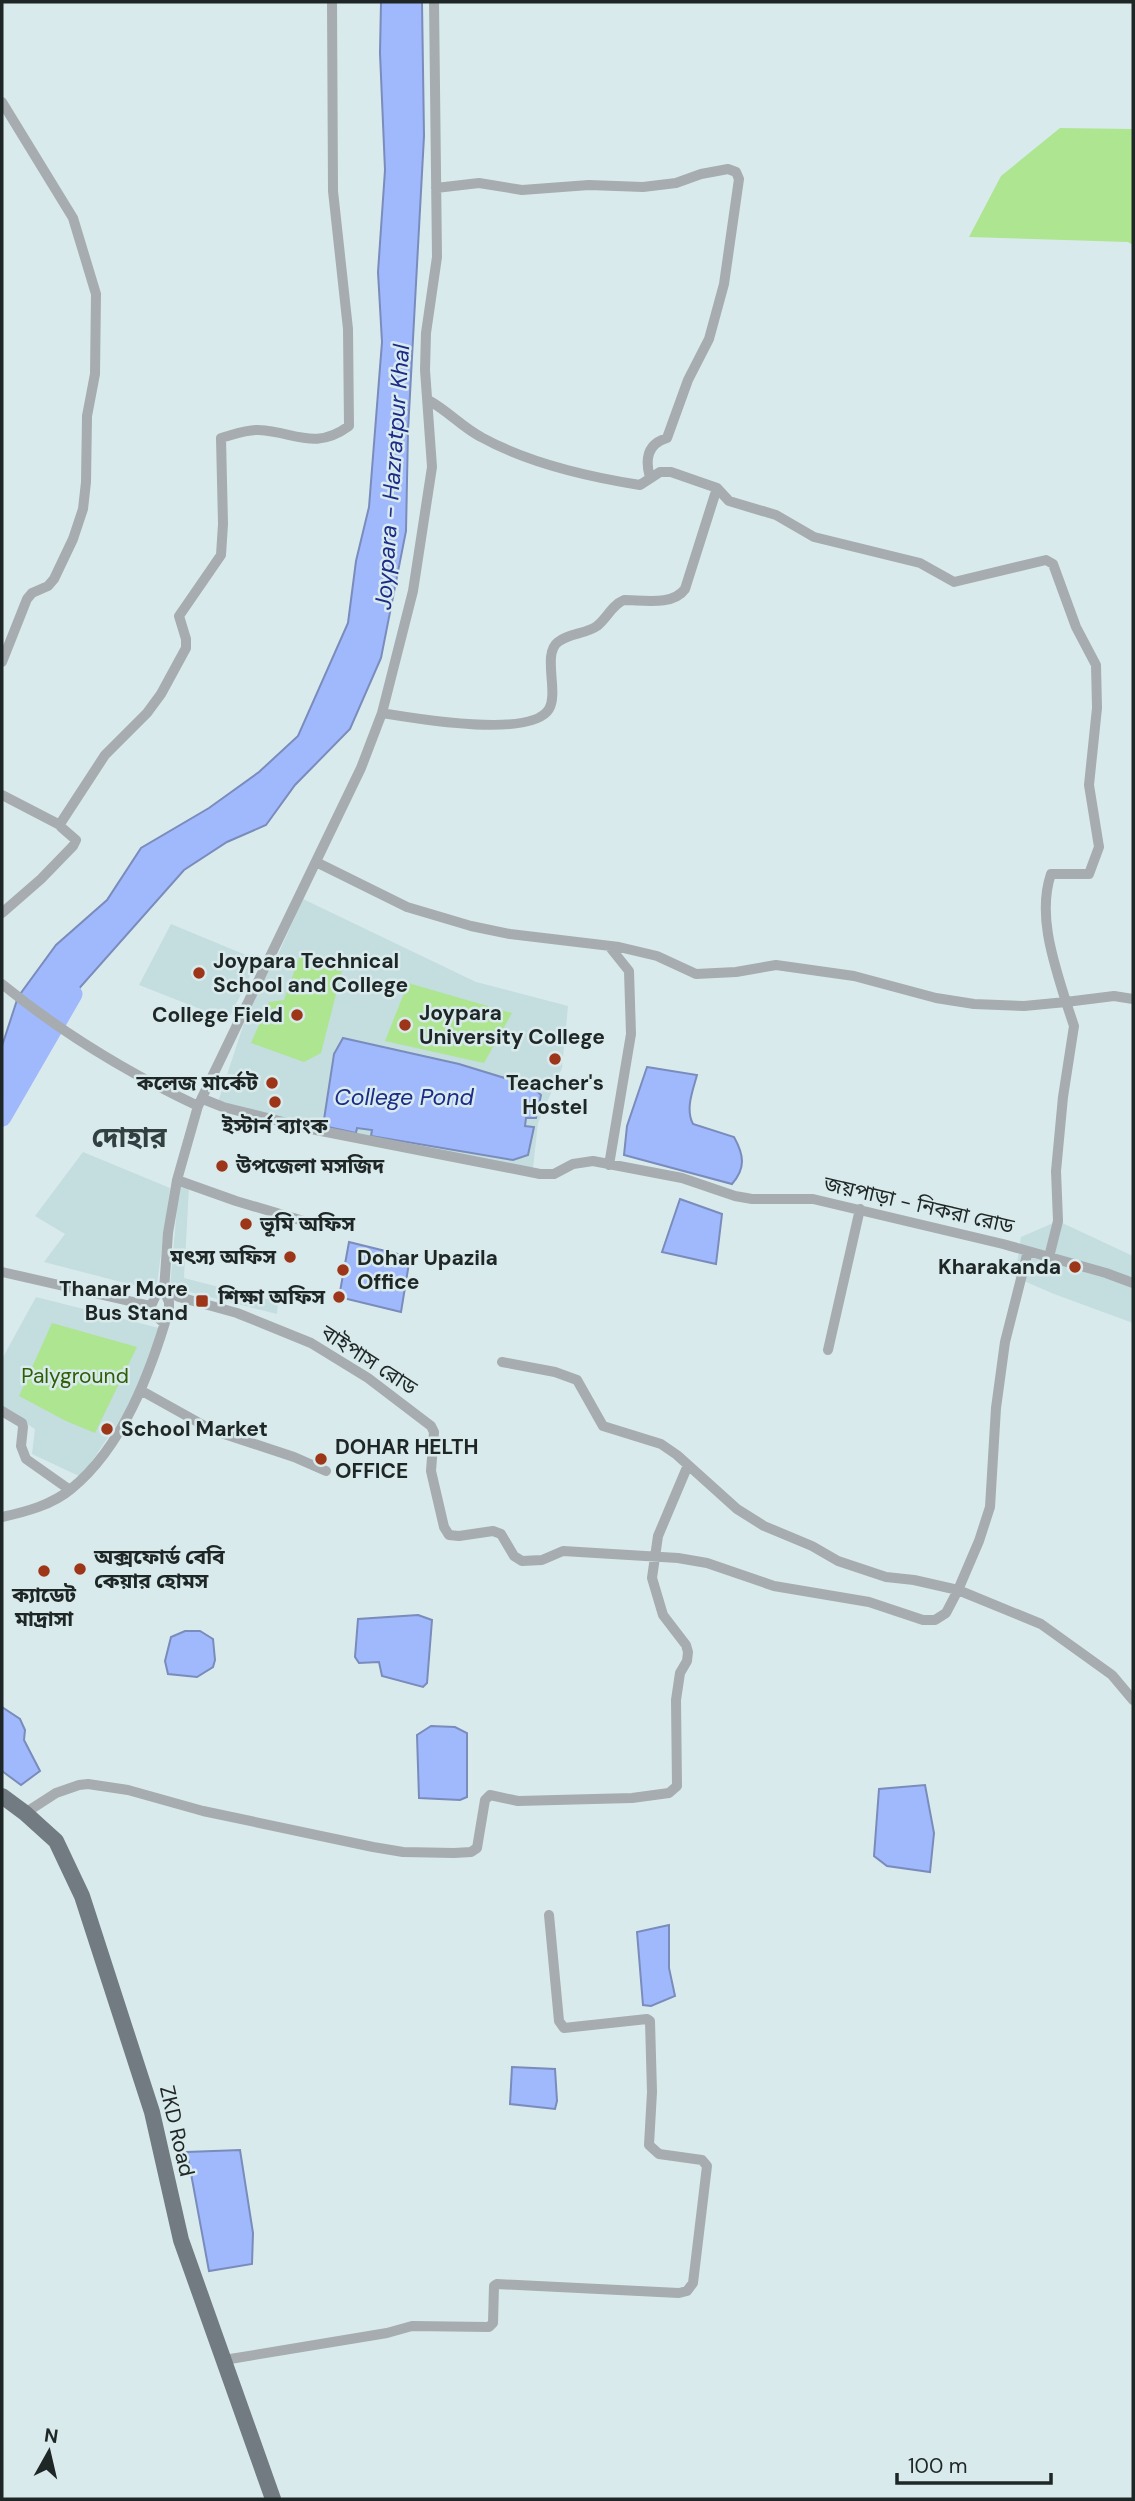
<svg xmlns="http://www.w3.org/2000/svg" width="1135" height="2501" viewBox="0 0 1135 2501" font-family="'DM Sans','Noto Sans Bengali',sans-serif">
<rect width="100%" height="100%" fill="#d9eaec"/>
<path fill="#c4dddf" d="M303,899L476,982L568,1006L562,1068L538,1123L533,1168L339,1133L218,1102L250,1005L277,957Z
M171,924L258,960L228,1020L139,985Z
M83,1152L170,1188L156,1291L44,1262L65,1234L35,1216Z
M179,1185L189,1187L184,1278L278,1302L277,1314L170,1287Z
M1058,1221L1133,1256V1323L1054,1294L1015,1277L1021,1237Z
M36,1297L159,1328L139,1392L81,1477L32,1454L35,1429L2,1408V1359Z"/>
<path fill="#ade591" d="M1060,128L1133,129V245L1128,242L969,237L1001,176Z
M300,955L342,971L321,1053L304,1062L251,1043L269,1002L284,1000Z
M408,983L512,1013L484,1063L385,1041Z
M52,1323L137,1347L95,1433L66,1421L19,1396Z"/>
<path fill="#a0b8fc" stroke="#798cbc" stroke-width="2" d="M381,2H422L424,136L408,431L406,531L381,658L350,729L295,785L266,825L227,842L184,870L67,1002L35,1058L2,1127V1046L18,997L56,945L107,900L141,848L209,808L259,772L298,736L348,623L356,561L369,507L382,342L378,272L385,170L380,53Z
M343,1038L459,1064L531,1086L541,1095L536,1118H526L525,1126L534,1127L528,1155L513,1160L371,1136L372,1130L357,1128L356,1133L323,1126L334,1054Z
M647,1067L697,1075C693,1090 685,1109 693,1124L734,1137C744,1155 746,1168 732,1184L624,1155L627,1126Z
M680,1199L722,1214L716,1264L662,1252Z
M349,1242L410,1257L401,1312L339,1297Z
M418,1615L432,1620L427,1683L423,1687L382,1676L379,1662L359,1663L355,1657L358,1619Z
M185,1631H200L213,1639L215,1660L213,1667L197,1677L168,1674L165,1661L171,1637Z
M2,1707L20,1719L25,1730L24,1740L40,1771L21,1785L2,1771Z
M431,1726L455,1727L467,1733V1797L460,1800L419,1798L417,1735Z
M925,1785L934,1833L930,1872L887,1866L874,1856L879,1789Z
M669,1925V1968L675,1996L651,2006L643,2005L637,1932Z
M512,2067L555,2069L557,2101L555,2109L510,2104Z
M240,2150L253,2233L252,2264L209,2271L187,2152Z"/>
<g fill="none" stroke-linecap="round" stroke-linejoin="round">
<path stroke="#a0b8fc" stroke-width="19" d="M2,1117L73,994"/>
<path stroke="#a6acaf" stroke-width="10" d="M2,102L73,218L96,294L95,374L87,416L86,482L83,509L73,539L54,579L48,586L32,593L27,599L2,662
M436,188L479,183L522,190L589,185L643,187L676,183L701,174L728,169L736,172L739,179L724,284L709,339L688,380L667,438C647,444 645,460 650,478
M428,400C447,410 462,427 481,437C526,462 589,477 640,485L660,472H671L717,488L729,501L776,515L814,537L920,563L954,582L1046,560L1053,564L1076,627L1096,665L1097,708L1089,785L1099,847L1089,874H1051C1037,915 1054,963 1066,1002L1114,996L1133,999
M382,713C413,718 531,739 549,709C559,692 542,654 558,642C569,633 586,634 597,626C607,618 612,605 624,600C643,600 673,606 685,589L717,488
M2,795L60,825
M316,862L407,907L471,926L510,934L619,947L657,956L696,974L736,972L776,965L854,976L936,998L974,1004L1024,1006L1066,1002L1074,1026L1063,1097L1056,1171L1058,1221L1049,1257
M2,913L41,879L73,846L76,840L61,827L60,824L105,755L147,713L161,694L186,648V639L179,616L221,555L223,524L221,438C233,435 247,429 259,430C295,432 315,451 349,426L348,329L333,191L332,2
M2,984C62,1033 128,1073 198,1106L177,1180L168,1233L164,1290L169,1302V1309C151,1371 123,1447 71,1489C52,1505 25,1512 2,1517
M203,1099L223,1107L311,1129L540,1174H554L573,1164L593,1161L682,1178L735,1196L752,1199H813L1003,1244L1106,1273L1133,1283
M198,1106L361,768L382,713L413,591L432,467L425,370L426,333L437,257L434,2
M609,1165L631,1034L629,971L609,946
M177,1180L236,1201L317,1225
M2,1272L151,1306
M164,1323L152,1312L151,1306L156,1295L164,1290L179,1297L237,1313L311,1343L368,1378L431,1426L434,1432L431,1471L444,1527L449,1535L459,1536L493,1531L501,1534L514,1556L522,1561L542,1560L563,1551L678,1558L707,1563L774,1586L869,1602L923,1620H935L946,1613L958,1590L979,1541L990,1507L996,1408L1005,1342L1028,1251
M828,1350L860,1209
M502,1362L555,1372L577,1380L603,1426L661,1444L677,1455L737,1509L764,1526L812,1546L838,1561L886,1577L914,1580L958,1590L1041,1624L1112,1675L1133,1700
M142,1391L212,1430L294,1457L326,1471
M2,1411L22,1423L23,1427L21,1446L26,1459L70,1490
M25,1813L56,1793L79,1785L88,1784L128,1790L203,1811L373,1847L403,1852L454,1853L471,1852L477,1848L485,1800L490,1795L518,1801L632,1798L669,1793L677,1786L676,1700L680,1673L687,1661L688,1652L686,1645L663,1615L652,1578L658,1536L688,1465
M224,2360L387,2333L412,2326L489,2327L493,2323L494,2286L497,2284L679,2293L687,2291L693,2283L707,2166L702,2160L659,2154L649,2145L652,2092L650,2021L647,2019L564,2028L559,2021L549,1915"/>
<path stroke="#717b81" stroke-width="16" d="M2,1796L25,1813L56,1841L82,1896L152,2112L181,2240L273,2499"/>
</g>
<g fill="#9d3519" stroke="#d9eaec" stroke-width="2.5">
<circle cx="199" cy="973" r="7"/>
<circle cx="297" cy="1015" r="7"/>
<circle cx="405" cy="1025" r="7"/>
<circle cx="555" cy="1059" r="7"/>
<circle cx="272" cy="1083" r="7"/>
<circle cx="275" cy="1102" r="7"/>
<circle cx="222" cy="1166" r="7"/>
<circle cx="246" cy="1224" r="7"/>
<circle cx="290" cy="1257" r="7"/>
<circle cx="1075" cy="1267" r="7"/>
<circle cx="343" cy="1270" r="7"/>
<circle cx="339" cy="1297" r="7"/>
<rect x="195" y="1294" width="14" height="14" rx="3.5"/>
<circle cx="107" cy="1429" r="7"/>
<circle cx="321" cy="1459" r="7"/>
<circle cx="80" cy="1569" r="7"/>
<circle cx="44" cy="1571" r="7"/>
</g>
<g text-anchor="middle" stroke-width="5" stroke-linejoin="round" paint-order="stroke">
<g font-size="21" font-weight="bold" fill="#1f2626" stroke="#d9eaec" text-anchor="start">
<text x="213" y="968">Joypara Technical<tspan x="213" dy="24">School and College</tspan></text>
<text x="419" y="1020">Joypara<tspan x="419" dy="24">University College</tspan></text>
<text x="283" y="1022" text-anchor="end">College Field</text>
<text x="258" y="1090" text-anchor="end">কলেজ মার্কেট</text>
<text x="555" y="1090" text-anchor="middle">Teacher's<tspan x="555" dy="24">Hostel</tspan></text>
<text x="275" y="1133" text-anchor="middle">ইস্টার্ন ব্যাংক</text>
<text x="236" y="1173">উপজেলা মসজিদ</text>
<text x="260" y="1231">ভূমি অফিস</text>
<text x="276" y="1264" text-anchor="end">মৎস্য অফিস</text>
<text x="357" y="1265">Dohar Upazila<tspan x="357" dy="24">Office</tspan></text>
<text x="1061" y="1274" text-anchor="end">Kharakanda</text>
<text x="188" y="1296" text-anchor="end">Thanar More<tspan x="188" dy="24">Bus Stand</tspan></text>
<text x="325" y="1304" text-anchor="end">শিক্ষা অফিস</text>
<text x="121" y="1436">School Market</text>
<text x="335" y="1454">DOHAR HELTH<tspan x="335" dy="24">OFFICE</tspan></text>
<text x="94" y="1564">অক্সফোর্ড বেবি<tspan x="94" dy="24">কেয়ার হোমস</tspan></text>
<text x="44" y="1602" text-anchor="middle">ক্যাডেট<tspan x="44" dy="24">মাদ্রাসা</tspan></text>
</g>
<g font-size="21" fill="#1f2626" stroke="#d9eaec">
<text transform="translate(919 1205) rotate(13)" y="7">জয়পাড়া - নিকরা রোড</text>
<text transform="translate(369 1360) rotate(33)" y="7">বাইপাস রোড</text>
<text transform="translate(177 2131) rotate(77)" y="7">ZKD Road</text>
</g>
<g font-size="21" fill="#2e5f04" stroke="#d9eaec">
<text x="75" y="1383">Palyground</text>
</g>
<g font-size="23" font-style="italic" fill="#1b2b89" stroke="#d9eaec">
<text transform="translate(392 477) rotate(-86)" y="8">Joypara - Hazratpur Khal</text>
<text x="404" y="1105">College Pond</text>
</g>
<g font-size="28" font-weight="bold" fill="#324041" stroke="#d9eaec">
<text x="129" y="1147">দোহার</text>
</g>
</g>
<rect width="1135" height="2501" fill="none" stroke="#1f2626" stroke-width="7"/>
<g transform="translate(49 2452) rotate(8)" stroke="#d9eaec" stroke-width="5" paint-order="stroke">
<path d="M0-5L12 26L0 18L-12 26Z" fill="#1f2626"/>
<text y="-10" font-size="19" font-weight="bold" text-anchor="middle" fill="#1f2626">N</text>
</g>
<path d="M897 2473v10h154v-10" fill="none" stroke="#1f2626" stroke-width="3.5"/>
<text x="908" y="2473" font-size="21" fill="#1f2626" stroke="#d9eaec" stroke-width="5" paint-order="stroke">100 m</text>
</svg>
